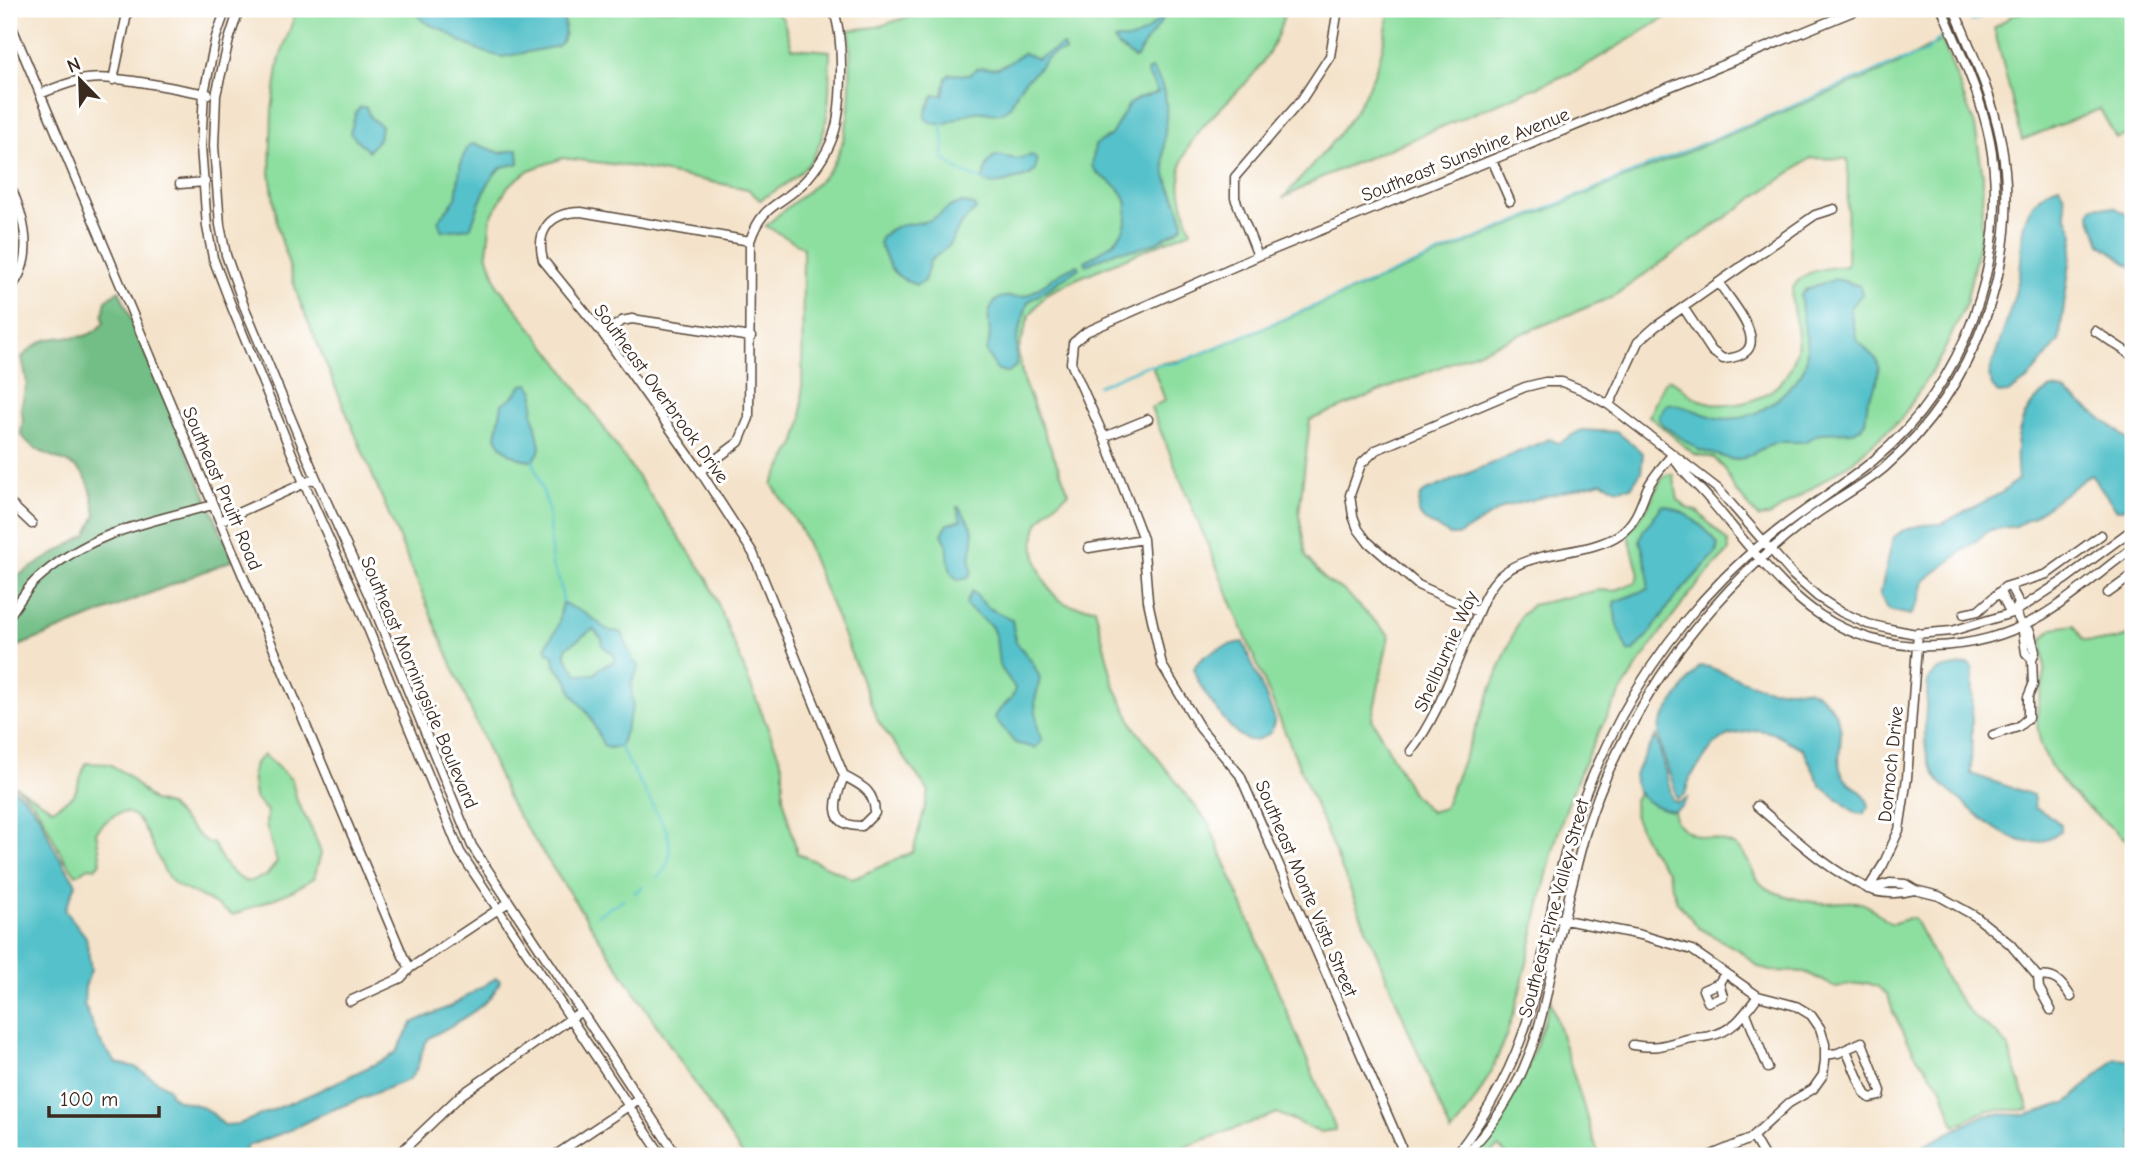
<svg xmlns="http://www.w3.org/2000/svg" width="2142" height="1165" viewBox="0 0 2142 1165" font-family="'Comic Neue',sans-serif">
<rect width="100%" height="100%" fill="#fff"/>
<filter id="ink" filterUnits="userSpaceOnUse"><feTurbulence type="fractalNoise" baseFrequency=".0143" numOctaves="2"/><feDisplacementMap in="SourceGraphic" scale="14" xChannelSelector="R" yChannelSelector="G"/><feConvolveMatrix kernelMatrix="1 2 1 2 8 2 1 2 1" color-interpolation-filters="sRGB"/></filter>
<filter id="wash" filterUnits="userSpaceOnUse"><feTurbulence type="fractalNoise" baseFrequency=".00686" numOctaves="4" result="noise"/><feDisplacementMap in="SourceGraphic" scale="28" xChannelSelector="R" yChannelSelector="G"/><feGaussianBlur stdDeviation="1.57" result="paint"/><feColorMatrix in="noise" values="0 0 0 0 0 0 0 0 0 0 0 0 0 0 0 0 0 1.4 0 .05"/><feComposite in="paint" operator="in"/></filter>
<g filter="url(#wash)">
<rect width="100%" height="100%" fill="#f4e3ca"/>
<path fill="#8ddfa0" stroke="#64845f" stroke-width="2" d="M297,9H772L783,19L792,48L830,51C829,86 832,128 812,159C800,177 778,189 760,200L748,189L635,167L563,158L529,170L508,186L491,217L487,253L498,286L557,360L708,579L783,766V797L797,853L853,879L913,852L929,792L878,721L801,530L772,484L796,442L802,419L803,247L766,226C784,208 806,195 824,176C856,142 850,74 850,30L877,27L932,9H1285C1281,32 1271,52 1256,71C1234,100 1187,130 1181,168C1178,190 1184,210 1191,231L1076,279L1046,294L1029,316L1018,352L1024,383L1069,493C1058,501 1045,511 1038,524C1027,546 1042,590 1063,602C1070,607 1086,607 1095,608L1114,686L1136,730L1209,824L1336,1130L1319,1132L1277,1113L1160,1156H743L510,803L299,300L277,225L270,172L272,110L279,61Z
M1389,9H1708L1668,16L1580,69L1324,176L1283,198C1338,137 1382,94 1389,9Z
M2030,9H2133V138L2127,135L2116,138L2100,109L2022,140L1994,28L2013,15Z
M1942,40L1975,126L1983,176L1981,233L1966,303L1943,353L1901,419L1853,461L1771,515L1759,518L1734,489L1725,469L1714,458L1694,454L1649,416L1664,383L1669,379C1681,384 1688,396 1700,400C1721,407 1743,406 1762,396C1785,385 1799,360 1798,335C1797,319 1785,295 1797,282C1810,268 1830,268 1847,266L1848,159L1811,158L1612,297L1310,420L1299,514L1306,557L1326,581L1343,590L1389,635L1372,719L1412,793L1430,812L1444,808L1520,617L1532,605L1599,590L1614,591L1636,582L1639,574L1628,534L1647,508L1661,480L1668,474H1673L1678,500L1687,508L1697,511L1728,542L1729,551C1703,576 1682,603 1661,632C1613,698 1579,762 1556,840C1527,940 1522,1051 1451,1133L1151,408L1165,400L1153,368L1158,364L1189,359L1892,67Z
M2074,625L2083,640C2102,643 2116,641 2133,634V846C2094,810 2039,780 2037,720C2036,705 2042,691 2044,677C2045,664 2043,651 2042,639L2053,628Z
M264,755L292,780L297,801L313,832L321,853L314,878L290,892L233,915C222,909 211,902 200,896C192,892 182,889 175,884C149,864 145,773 96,832L101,862L95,868L89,867L76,875C69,865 60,854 55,842C42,815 39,805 14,785L53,809L74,795L86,763L109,764L126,774L153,801L168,805L198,835L207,843H213C222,861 228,873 247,882L266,876L277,862L266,825L267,811L255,798L252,775L255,763Z
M1639,792C1648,803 1660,809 1674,811L1675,821C1695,843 1712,834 1733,845C1752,855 1750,881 1770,890C1787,898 1810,903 1828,903C1838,903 1851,900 1861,903C1873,906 1881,918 1892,924L1909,918H1914L1952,990L1973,1016L1999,1036L2008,1047L2029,1110H1986L1955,1126L1942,1088L1915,1054L1893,1012L1888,995L1878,987L1868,983L1835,987L1805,972L1769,971L1759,967L1740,951L1699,928L1677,902L1667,871L1649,847L1635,818L1634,800Z
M1550,999L1599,1156H1508L1499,1147L1485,1156H1470C1511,1107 1535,1061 1550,999Z"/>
<path fill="#72be86" stroke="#567452" stroke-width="2" d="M119,290L233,560L9,650V581L87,534L96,515C93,501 91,478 78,469C58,455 37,457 21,434L23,419L21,407L27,383L22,357C30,350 36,343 46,340C70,332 83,346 104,323L103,315L106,300Z"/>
<path fill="#54c1ca" stroke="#487674" stroke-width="2" fill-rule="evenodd" d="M416,9H561C565,20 568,38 558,46L503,57C481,53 464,45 446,32C434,24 420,26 416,9Z
M1164,15C1159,31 1143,40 1137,58H1134L1117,46L1114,40C1120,38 1125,40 1131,39C1147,35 1153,23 1164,15Z
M1063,45L1065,52C1048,51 1042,66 1031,76C1027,79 1023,82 1020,87C1014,95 1015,103 1006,110C994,118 988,110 975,112C958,114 942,134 925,118L927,109L934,95H943L946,78L950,74L970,75C979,63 985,70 997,68C1007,66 1015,57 1024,53L1037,59Z
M1152,69C1180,104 1157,133 1166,174C1169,191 1182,206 1183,225L1177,231L1155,243L1137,249L1117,251L1086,265L1085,261C1105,249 1129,238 1127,210C1127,203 1125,195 1120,190C1111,179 1100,180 1092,166L1095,145L1111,135L1129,104L1139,98L1158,92L1147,73L1148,70Z
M360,107H366L370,117L381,126L379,139L368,151L350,133L356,112Z
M475,144L501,153L518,149L519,163C515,165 508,165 503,167C487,174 477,213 470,228L442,231L438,221L456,198L461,161L469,145Z
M997,155L1016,159L1032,155L1036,159C1039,178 1022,177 1009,181C999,184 992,186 982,180C987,170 985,160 997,155Z
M2059,186L2064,195L2066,214L2074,234L2059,341L2027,380L2008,393L1999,394L1992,386L1989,375C1999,342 2012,311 2019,277C2023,260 2020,241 2024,224C2029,206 2041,191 2059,186Z
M964,203L974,205L976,209L960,225L950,245L930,261L924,282L916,285C887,273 892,268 879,243C889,218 917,228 934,218C947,211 946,205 964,203Z
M2096,206L2116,208L2133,219V268L2101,244L2090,216L2091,209Z
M1078,265L1079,268L1028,302L1017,338L1016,366L1007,373L996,369L986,351C995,331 984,321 991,308C999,290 1012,300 1025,296C1041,290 1058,270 1078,265Z
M1836,279L1860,286L1862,294L1850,309L1857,340L1877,360L1879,367L1877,383L1868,399L1865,422L1861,428L1853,432L1821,433L1804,442H1775L1744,458L1734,460L1699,450L1664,426L1659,419V414L1667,404C1686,404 1700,415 1718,418C1749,423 1775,405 1793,383C1798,378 1804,372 1805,365C1811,342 1800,318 1801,295L1806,289Z
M529,384L534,392L533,413L540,446L539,452L533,461C516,459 503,452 496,437L502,404L514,396L522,385Z
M2052,388L2063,390L2118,431L2133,446V506L2117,510L2091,474L2033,517L2016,526L1990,530L1924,581L1919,601L1911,615L1889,610L1880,595L1893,538L1902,531L1922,525L1941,524L2003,492L2018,479C2014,443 2017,407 2052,388Z
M1581,430L1617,432L1643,453L1641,472L1631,487L1618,489L1602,482L1504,507L1459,535H1450L1424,520L1418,513L1420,496L1424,492L1549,439L1559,443Z
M1663,505C1682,509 1708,528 1718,545L1717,552L1674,599L1647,637L1633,651L1628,652L1616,622L1614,602L1648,589V571L1640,540L1643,531Z
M957,507H959C964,515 971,523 973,532C975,547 967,554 972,571L968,578L958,580C942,567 954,553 942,534L948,524L961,520Z
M972,591L987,607L1012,620L1016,642L1033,663L1040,678L1035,701L1038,729L1042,741L1035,748L1015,743L995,718C998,705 1014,703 1015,688L999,665L996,637L991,626L967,607L966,603Z
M563,602C569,608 576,608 583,612C591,617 599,623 606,629C610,632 617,631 622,633L633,661L639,666L631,685L633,706L620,747L609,748L603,745L591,718L572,693L568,681L555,666L554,657L547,651C545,641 552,639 556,630C561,622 559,611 563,602ZM593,629L602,639L603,646L615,656V661L600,668L595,674L578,675L566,657V648Z
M1243,642L1275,719L1271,732C1264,737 1255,743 1246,739C1231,734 1197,685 1194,669C1199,654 1228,644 1243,642Z
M1969,664L1973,669L1971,774L2033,795L2035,808L2052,817L2061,825V831C2029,860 1991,827 1967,806C1950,791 1937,785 1929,762C1921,741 1927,704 1928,681C1934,666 1954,667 1969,664Z
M1700,666L1709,667C1728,674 1746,683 1765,688C1779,692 1795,686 1809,690C1822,693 1838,713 1840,726C1843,740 1837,755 1840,769C1844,786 1864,786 1869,806L1863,814L1856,813L1821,786L1803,749L1773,733L1758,730L1729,735L1713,746L1690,778L1685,794L1677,799C1673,776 1659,754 1659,730C1659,718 1691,678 1700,666Z
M1656,736L1673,801L1678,803L1688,797L1682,806L1674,811C1658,809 1632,798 1635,777C1637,763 1650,748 1656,736Z
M9,785L26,799L40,816L53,846L76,884L65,910L86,937L91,970L85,987L84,1004L99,1040L116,1063L135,1067L168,1088L171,1095L178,1100L200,1106L213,1114L224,1125L239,1124L314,1093L388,1058L397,1051L412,1023L451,1006L496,978L500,980C494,1005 450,1026 429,1038C417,1052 424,1065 408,1080L322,1114L288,1131L247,1146L245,1150L249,1156H9Z
M2133,1055V1156H1904L1986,1114L2027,1115L2068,1102L2115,1059L2128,1060Z"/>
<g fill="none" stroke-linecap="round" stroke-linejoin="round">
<path stroke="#54c1ca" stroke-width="2.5" d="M1164,15L1169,9
M1971,21L2000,9
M942,124L944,146
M943,149V158L960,171L982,180
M1098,386L1145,366L1177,363L1190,358L1895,63L1926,52L1940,37
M533,461L548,507L552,565L560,582L563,602
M620,747L667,831C671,848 672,865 658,877
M635,893L642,887
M598,915L624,899"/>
</g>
</g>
<g filter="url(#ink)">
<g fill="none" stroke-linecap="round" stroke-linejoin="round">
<defs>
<path id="street" d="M226,9L216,37L204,93L201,146L207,227L213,258L233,310L304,483L358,604L460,852L662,1156
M239,9L229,40L216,95L214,146L220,225L226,255L244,306L316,478L370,598L472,846L677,1156
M9,20L403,956L410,968
M113,80L128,9
M40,94C55,88 71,81 87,79C120,75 174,89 208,94
M1492,160L1510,201
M9,183C24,216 37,259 9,290
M180,184L205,182
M750,241L581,212C551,212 535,230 543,260L603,334L700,471L753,553L844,776C835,799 826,827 862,826L875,813C874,790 862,786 844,776
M1258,256L1235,198V177L1302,99L1330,56L1338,9
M1683,307L1712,351L1723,359C1780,355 1734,306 1719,283
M2095,331L2133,356
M603,334L622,321L632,319L751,337
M1609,405L1638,342L1655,327L1815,215L1834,209
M1104,437L1148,419
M1672,455C1682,474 1697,484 1710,500C1724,516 1737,533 1751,549C1772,573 1793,597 1820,615C1886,659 1977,654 2043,615C2075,596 2103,569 2133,548
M700,471L739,442L749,418L750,241C763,201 782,207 807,179C821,163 833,143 837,122C842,93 844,36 833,9
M9,502L32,524
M220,521L316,478
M1089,548L1143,539
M2010,586L2019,603L2015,612
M2108,593L2133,575
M1478,612L1418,585L1367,541L1358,529L1353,516L1350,495L1361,464L1376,450L1525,387L1545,382H1562L1582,390L1609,405L1718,489L1793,575L1818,597L1841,612L1868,624L1890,629L1916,634L1952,631L2015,612L2064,580L2133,529
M1964,614L1978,611L2005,587L2047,574L2101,535
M9,616C17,605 25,591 35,581C89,532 145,523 213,505
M2022,625L2026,653L2032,659
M1993,735L2018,727L2028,718V697L2033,685L2032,659L2035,652L2030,631L2022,625L2015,612L2009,610L2000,592
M1411,751C1439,715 1453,668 1472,627C1479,610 1486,589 1500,576C1531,548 1587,557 1620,534C1636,522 1640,507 1647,489C1653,476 1663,466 1672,455
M1757,806C1791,835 1826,869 1867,888C1881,895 1900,894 1915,890
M1868,889L1883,865L1899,830L1907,778L1918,633
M1868,889L1890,883L1905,884L1915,890L1939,896L1975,916L2010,944L2038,977L2039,988L2051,1010
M1550,917L1641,935L1692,950L1758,996L1796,1006L1811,1015L1820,1028L1825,1044V1061L1823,1075L1813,1089L1789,1103L1750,1139L1709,1156
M2038,977C2055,974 2062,983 2071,997
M1719,983L1723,996L1708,1002L1703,990L1719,983L1725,973
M350,1001L401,978L410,968L509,902
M1746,1013L1768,1068
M1633,1045C1657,1049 1665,1045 1687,1039C1694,1037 1702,1038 1709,1036C1733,1032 1744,1015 1758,996
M1825,1055L1838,1053L1862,1042L1881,1091L1880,1096L1870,1098L1865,1094L1846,1050
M1753,1137L1764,1156
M397,1156L461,1095L580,1012
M554,1156L639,1099
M1400,1156L1401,1146L1240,775L1200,728L1162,665L1148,601L1143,539L1104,437L1071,363L1073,343L1086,332L1258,256L1859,9
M1455,1156C1487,1115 1514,1066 1529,1015C1543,968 1548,918 1560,871C1574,818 1596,763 1622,715C1658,649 1708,587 1766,540C1800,511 1839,489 1874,460C1965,385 2011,257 1990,141C1981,95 1960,52 1942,9
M1464,1156C1492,1128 1515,1092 1529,1055C1541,1026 1546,995 1553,965C1563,921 1573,877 1585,834C1597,794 1615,754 1636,717C1677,642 1738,572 1806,521C1831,502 1860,488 1884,468C1975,388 2023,261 2001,141C1992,95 1972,52 1954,9"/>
</defs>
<use href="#street" stroke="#574638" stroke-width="11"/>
<use href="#street" stroke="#fff" stroke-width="8"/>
</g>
</g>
<g text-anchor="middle" stroke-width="6" stroke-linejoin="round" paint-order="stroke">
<g font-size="19" fill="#3b2a1e" stroke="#fff">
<text transform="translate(1465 154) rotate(-22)" y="7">Southeast Sunshine Avenue</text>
<text transform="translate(662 393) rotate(54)" y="7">Southeast Overbrook Drive</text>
<text transform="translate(223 488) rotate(67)" y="7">Southeast Pruitt Road</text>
<text transform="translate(1445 651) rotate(-66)" y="7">Shellburnie Way</text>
<text transform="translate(420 682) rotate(67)" y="7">Southeast Morningside Boulevard</text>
<text transform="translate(1890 764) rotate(-84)" y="7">Dornoch Drive</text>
<text transform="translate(1307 888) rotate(67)" y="7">Southeast Monte Vista Street</text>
<text transform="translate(1553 908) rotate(-75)" y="7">Southeast Pine Valley Street</text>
</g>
</g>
<rect width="2142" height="1165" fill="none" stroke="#fff" stroke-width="35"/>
<g transform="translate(80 80) rotate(337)" stroke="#ffffff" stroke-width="5" paint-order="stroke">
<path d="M0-5L12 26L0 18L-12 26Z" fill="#3b2a1e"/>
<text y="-10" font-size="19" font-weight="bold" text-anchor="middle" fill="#3b2a1e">N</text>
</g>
<path d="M49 1106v10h110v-10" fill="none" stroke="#3b2a1e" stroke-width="3.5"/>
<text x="60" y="1106" font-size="21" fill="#3b2a1e" stroke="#ffffff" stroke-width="5" paint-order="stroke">100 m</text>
</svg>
